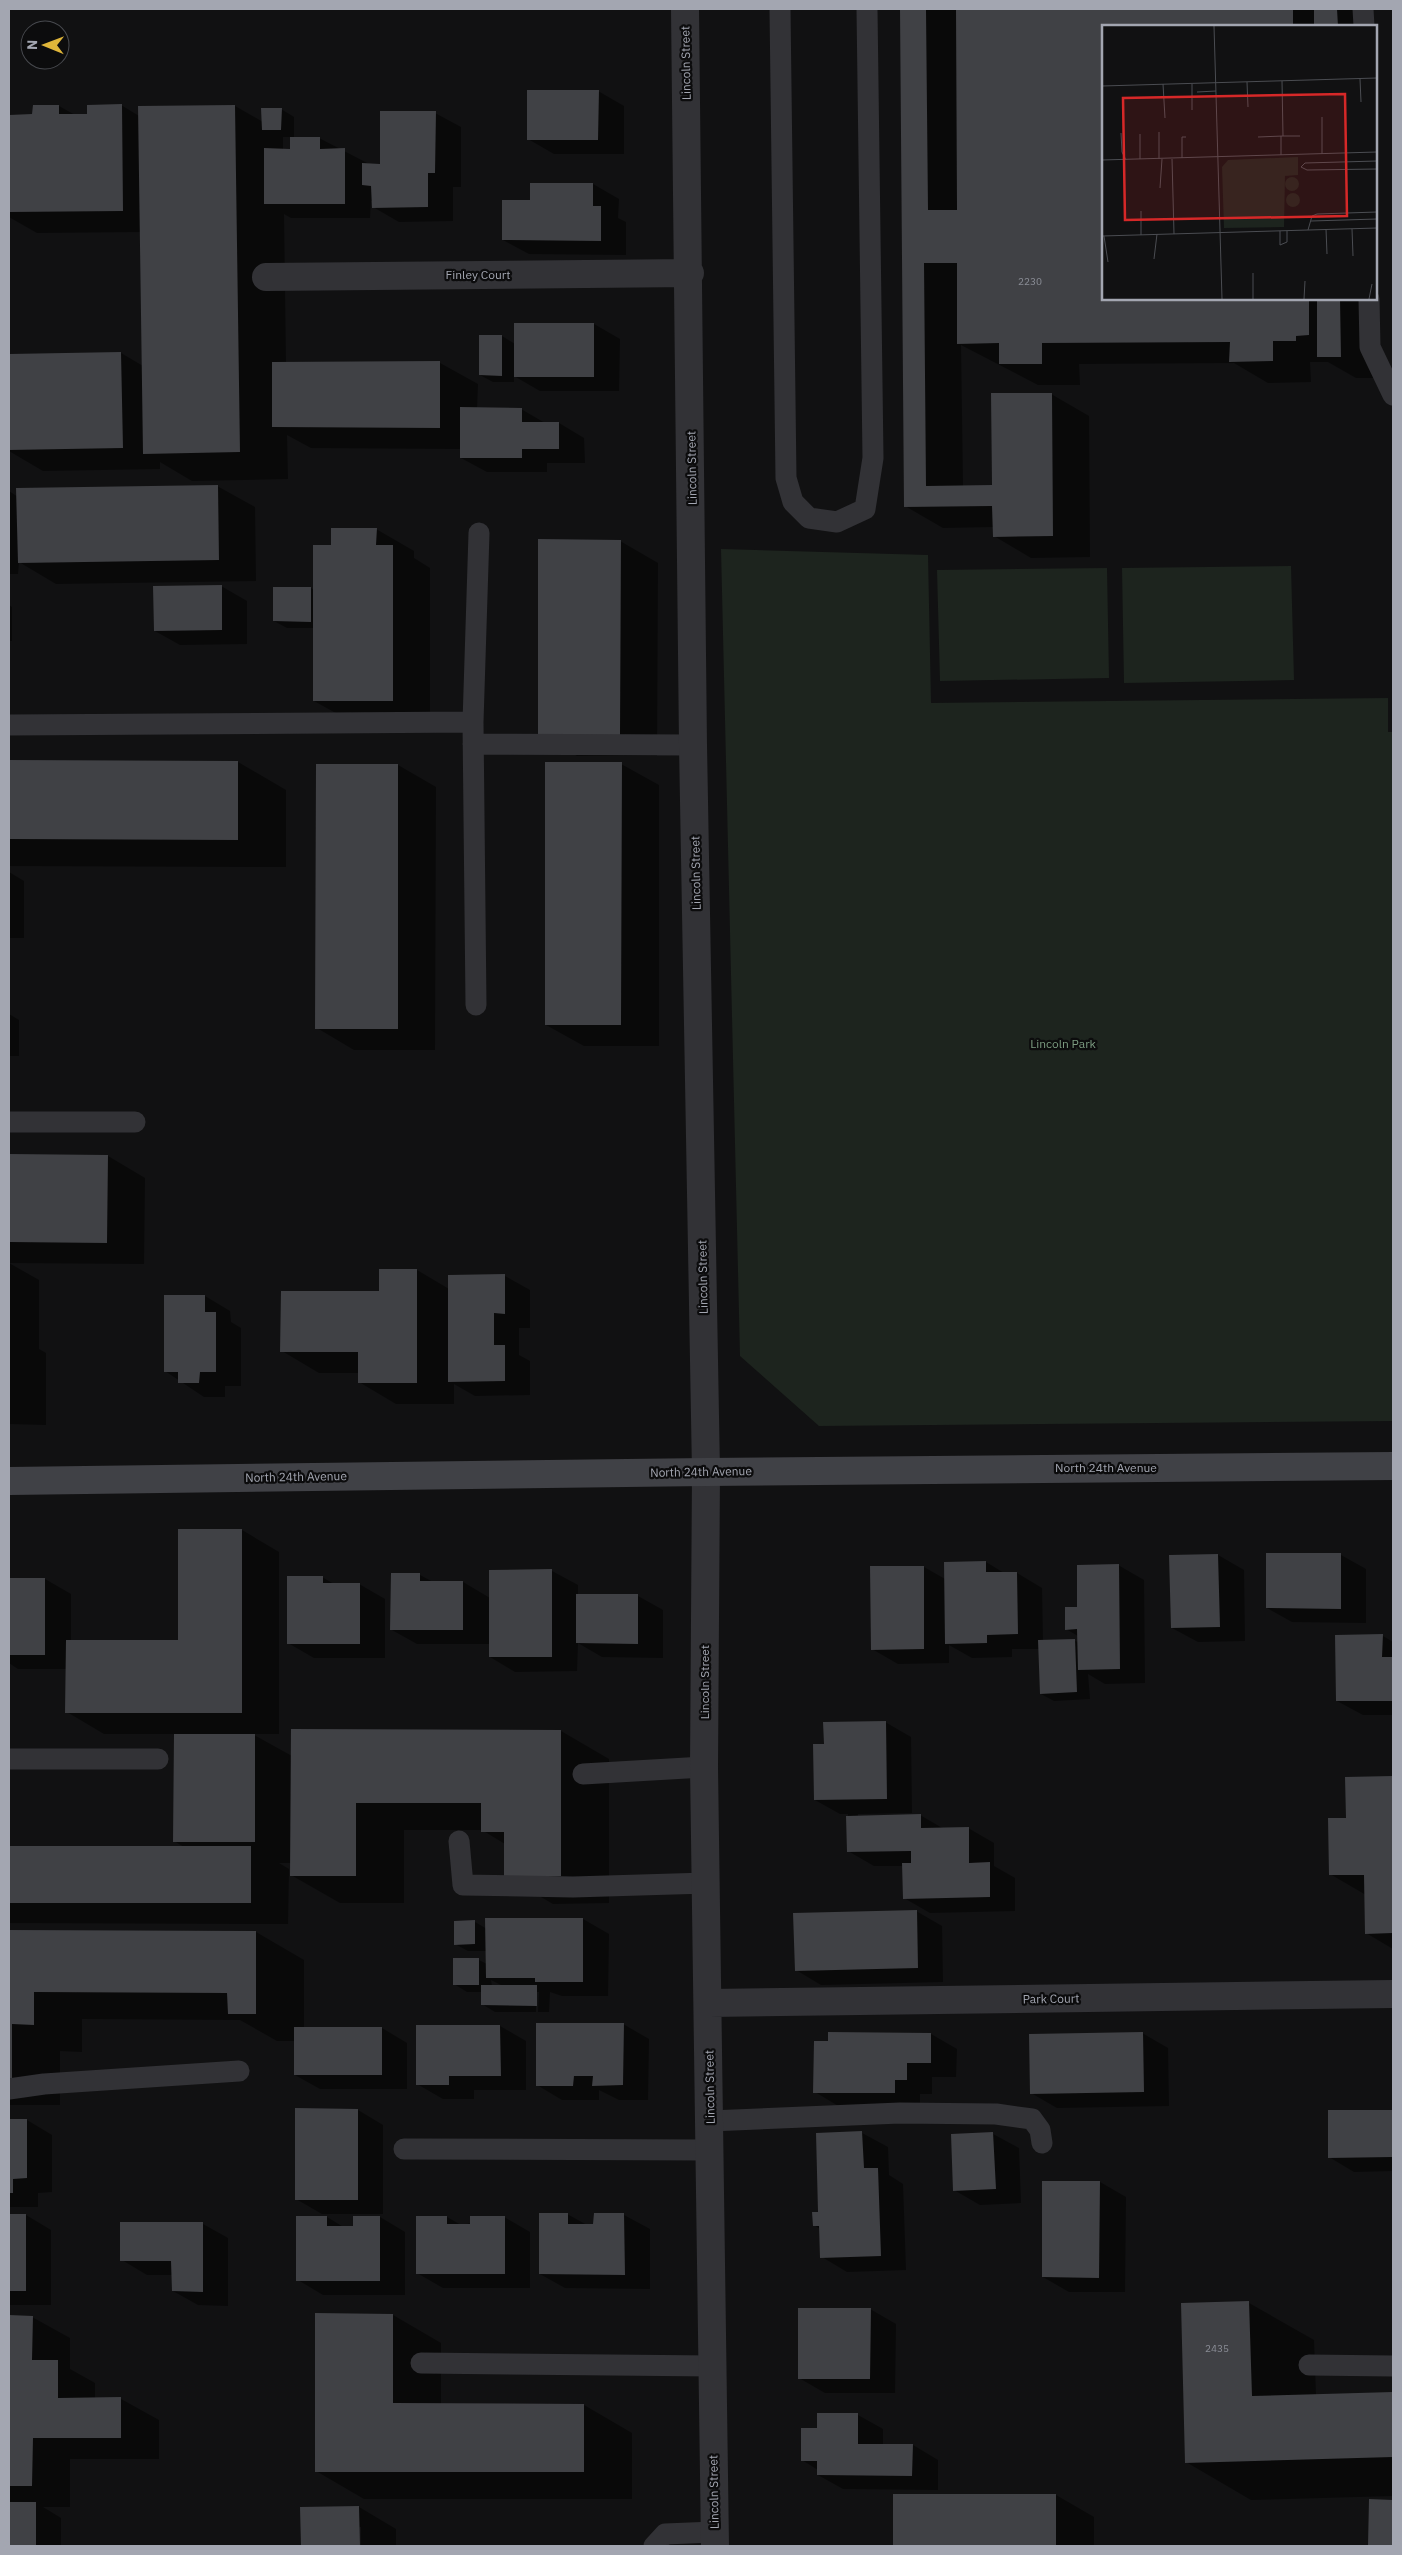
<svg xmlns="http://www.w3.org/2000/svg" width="1402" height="2555" viewBox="0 0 1402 2555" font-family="'IBM Plex Sans',sans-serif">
<rect width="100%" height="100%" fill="#111112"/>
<path fill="#1d241e" d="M721,549L928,555L931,703L1388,698V732H1393V1421L819,1426L740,1356Z
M1291,566L1294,680L1124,683L1122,568Z
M1107,568L1109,678L940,681L937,570Z"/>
<path fill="#0007" fill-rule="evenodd" d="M901,9H1373L1374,26H1103V299H1376V198L1378,378H1356L1328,362H1310L1311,382L1268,383L1234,363L1079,364L1080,385H1038L961,345L963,486H993L1051,394L1089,416L1090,557L1031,558L994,536L993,527L943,528L905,506Z
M598,91L624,106V154H554L528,139Z
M121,105L139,116L235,106L263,122L281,109L294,117V139L319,138L371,165H381L435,113L461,127V187H453V221L399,222L373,207V201H371L370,218H291L284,214L286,363H440L478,384L477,409H521L545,423H559L584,438L585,463H547V472H487L461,458V449L311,448L287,435L288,479L192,481L160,462V469L43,471L9,451V355L121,353L143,366L141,232L37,233L9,217V116H34L59,106L75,115H88ZM283,137H291L292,150H283Z
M531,184H593L619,199L618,218L626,222V255L529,254L503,240L531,201Z
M515,324H594L620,339L619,391H540L514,376V382H493L480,375L502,336L515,344Z
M217,486L255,507L256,581L56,584L19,562L18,574H9V491L18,497Z
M376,529L414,551V558L430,568V722H352L314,701V628H287L274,621L311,588L314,590L332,546Z
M620,541L658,563L657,756H577L540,734Z
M221,586L247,601V644L180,645L155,631Z
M9,605L12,607V641H9Z
M9,762H238L286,790V867L9,866Z
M621,764L659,785V1046H584L546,1025Z
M317,765H398L436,787L435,1050H354L317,1028Z
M9,872L24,881V938H9Z
M9,1014L19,1020V1056H9Z
M9,1155L108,1156L145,1178L144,1264L9,1263L39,1280V1349L46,1353V1425L9,1424Z
M417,1270L449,1289L505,1276L530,1290V1328H519V1355L530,1361V1395L475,1396L454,1384V1404H396L359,1382V1373H319L282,1351Z
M205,1296L230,1311L231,1322L241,1328V1386H225V1397H204L165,1371Z
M242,1530L279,1552V1734H252L292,1756V1731H561L609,1759V1903L553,1904L505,1876V1844L482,1830H404V1903H340L291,1875V1863H279L289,1869L288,1924L9,1923V1847H184L174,1841L175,1734H104L67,1712V1669H18L9,1663V1579H45L71,1594V1641H179Z
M1218,1555L1244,1570L1245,1641L1198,1642L1172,1628L1171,1556Z
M1341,1555L1366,1569V1623L1292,1622L1267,1608Z
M986,1562L1004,1573H1017L1042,1588L1043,1642L1074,1640L1079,1643L1078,1636L1066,1629L1079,1608L1118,1565L1144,1580L1145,1683L1105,1684L1088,1674L1090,1699L1054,1701L1041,1694L1040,1649H1012V1657L972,1658L949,1645V1663L898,1664L872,1649L924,1567L945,1579Z
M490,1571H552L578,1585V1596H638L663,1610V1658L602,1657L578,1643L577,1671L515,1672L490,1657V1644H417L392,1630L420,1575L433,1582H463L490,1598Z
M322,1577L334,1584H359L385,1599V1658H314L288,1643Z
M1383,1636L1393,1642V1715H1363L1337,1701Z
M885,1722L911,1737L912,1813L858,1814V1816L920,1815L944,1829L968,1828L994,1843V1866L1015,1878V1911L930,1913L904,1898L903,1866H874L848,1851V1814H840L815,1800L826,1746Z
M1393,1777V1949L1366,1933V1895L1330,1874L1347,1819V1778Z
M916,1911L942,1926L943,1982L821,1985L796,1970Z
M487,1919H583L609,1934L608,1996H562L550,1992L549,2012H495L482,2004L483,1992H467L454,1984L479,1960L487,1964V1951H468L455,1944L475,1922L487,1929ZM491,1980L503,1986H492ZM536,1992H539L538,2012H536Z
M9,1932H256L304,1960V2028H382L407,2043V2089H320L295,2075V2041H277L240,2020L82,2019V2052L60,2051V2105H9Z
M623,2024L649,2039L648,2100H619L599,2090V2100H562L537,2085Z
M500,2026L526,2041V2090H474V2099H443L417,2084Z
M829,2033L931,2034L957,2049L956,2077H932V2094H920V2107H840L815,2092L829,2042Z
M1142,2033L1168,2048L1169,2106L1057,2108L1031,2093Z
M358,2110L383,2125V2214H322L296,2199Z
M1329,2112H1393V2171L1354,2172L1329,2157Z
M9,2120H27L52,2135V2192L38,2193V2207H9Z
M862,2133L888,2147L889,2175L903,2184L906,2270L847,2272L822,2257L820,2229L814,2225L820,2213L818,2134Z
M993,2134L1019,2148L1021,2203L980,2205L954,2190Z
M1100,2182L1126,2197L1125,2292H1069L1043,2277Z
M567,2214L587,2225H595V2214L624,2215L650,2229V2289L565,2288L540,2274Z
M9,2215H26L51,2230V2305H9Z
M327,2217L345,2228L355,2227L380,2217L405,2232V2295H323L298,2280Z
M447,2217L461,2225L504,2217L530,2232V2288H443L417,2273Z
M203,2224L228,2238V2306L198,2305L173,2291V2275H147L122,2260Z
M1249,2303L1314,2340L1316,2395L1393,2393V2496L1251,2500L1186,2462L1183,2305Z
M870,2309L896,2324L895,2393H825L799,2378Z
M393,2315L441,2343V2405H584L632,2433V2499H364L316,2471Z
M9,2317H32L70,2338V2369L95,2383V2399H121L159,2420V2459H70V2507H43L61,2518V2546H9Z
M858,2415L883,2429V2445H913L938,2460V2490L843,2489L818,2475V2470L802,2460L818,2429Z
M1056,2495L1094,2517V2546H895L894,2496Z
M1370,2501H1393V2546H1370Z
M359,2507L396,2529V2546H361V2527H358V2546H302L301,2508Z"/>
<path fill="#404145" d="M900,9H926L928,210H957L956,9H1293V26H1103V299H1309V335L1296,336V341H1273V361L1229,362L1230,342L1042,343V364H999V343L957,344V263H924L926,486L992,485L991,393H1052L1053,536L993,537L992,506L904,507Z
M1314,9H1337L1338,26H1314Z
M527,90H599L598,140H527Z
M122,104L123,211L9,212V115L32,114L33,105H59V114H87V105Z
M235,105L240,452L143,454L138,106Z
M261,108H282L281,130H262Z
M380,111H436L435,173H428V207L372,208L371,186L362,185V163L380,164Z
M290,137H320V149L345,148V204H264V148L290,149Z
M530,183H593V206H601V241L502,240V200H530Z
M1317,299H1340L1341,357H1317Z
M514,323H594V377H514Z
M479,335H502V376L479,375Z
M121,352L123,448L9,450V354Z
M440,361V428L272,427V362Z
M460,407L522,408V422H559V449H522V458H460Z
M218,485L219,560L18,563L16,488Z
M331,528H377L376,545H393V701H313V545H331Z
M538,539L621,540L620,735H538Z
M222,585V630L154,631L153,586Z
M273,587H311V622L273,621Z
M9,760L238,761V840L9,839Z
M545,762H622L621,1025H545Z
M316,764H398V1029H315Z
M9,1154L108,1155L107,1243L9,1242Z
M379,1269H417V1383H358V1352H280L281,1291H379Z
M505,1274V1314L494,1313V1345H505V1381L448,1382V1275Z
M164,1295H205V1312H216V1372H200L199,1383H178V1372H164Z
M178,1529H242V1713H65L66,1640H178Z
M1266,1553H1341V1609L1266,1608Z
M1218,1554L1220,1627L1171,1628L1169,1555Z
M986,1561V1572H1017L1018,1634L987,1635V1643L945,1644L944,1562Z
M1119,1564L1120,1669L1078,1670L1077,1629L1065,1630V1607H1077V1565Z
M870,1566H924V1649L871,1650Z
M552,1569V1657H489V1570Z
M391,1573H420V1581H463V1630H390Z
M287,1576H323V1583H360V1644H287Z
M9,1578H45V1655H9Z
M576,1594H638V1644L576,1643Z
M1383,1634L1382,1657H1393V1701H1336L1335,1635Z
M1075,1639L1077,1692L1040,1694L1038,1640Z
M886,1721L887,1799L814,1800L813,1744H824L823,1722Z
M291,1729L561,1730V1876L504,1877V1832H481V1803H356V1876H290Z
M174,1734H255V1842H173Z
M1393,1776V1933L1365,1934L1364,1875H1329L1328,1818H1346L1345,1777Z
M921,1814V1828L969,1827V1863L990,1862V1897L903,1899L902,1863H911V1851L847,1852L846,1816Z
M9,1846H251V1903H9Z
M917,1910L918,1968L795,1971L793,1913Z
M485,1918H583V1982H535V1978H486Z
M475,1920V1944L454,1945V1921Z
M9,1930L256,1931V2014H228L227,1993L34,1992V2025L12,2024V2078H9Z
M453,1958H479V1985H453Z
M481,1985H537V2006L481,2005Z
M536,2023H624L623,2085L592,2086L593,2076H574L573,2086H536Z
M416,2025H500L501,2076H449V2085H416Z
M294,2027H382V2075H294Z
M828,2032L931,2033V2063H907V2080H895V2093H813L814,2041H828Z
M1143,2032L1144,2092L1030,2094L1029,2034Z
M295,2108L358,2109V2200H295Z
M1328,2110H1393V2157L1328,2158Z
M9,2119H27V2178L13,2179V2193H9Z
M862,2131L864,2168H878L881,2256L820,2258L819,2226H813L812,2212H818L816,2133Z
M993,2132L996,2189L953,2191L951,2134Z
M1042,2181H1100L1099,2278L1042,2277Z
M539,2213H568V2224H593L594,2213H624L625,2275L539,2274Z
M9,2214H26V2291H9Z
M296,2216H327V2226H353V2216H380V2281H296Z
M416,2216H447V2224H470V2216H505V2274H416Z
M120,2222H203V2292L172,2291L171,2261H120Z
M1249,2301L1252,2396L1393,2392V2457L1185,2463L1181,2303Z
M798,2308H871L870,2379H798Z
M315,2313L393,2314V2403L584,2404V2472H315Z
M9,2315L33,2316L32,2360H58V2398L121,2397V2438H33L32,2486H9Z
M817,2413H858V2444H913L912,2476L817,2475V2461H801V2428H817Z
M893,2494H1056V2546H893Z
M1369,2499L1393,2500V2546H1368Z
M9,2502H36V2546H9Z
M359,2506L360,2546H301L300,2507Z"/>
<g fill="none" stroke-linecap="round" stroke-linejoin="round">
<path stroke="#323236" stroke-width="21" d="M780,9L786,478L793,502L809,518L837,522L865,509L873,458L867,9
M1363,9L1364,26
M1369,299L1370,347L1393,395
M473,722L479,533
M9,725L473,722L476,1005
M473,744L693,745
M9,1122H135
M9,1759H158
M583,1774L704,1767
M459,1841L463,1885L573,1887L707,1883
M9,2089L44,2084L239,2071
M710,2121L900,2113L996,2114L1032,2119L1040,2130L1042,2143
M404,2149L710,2150
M421,2363L713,2366
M1309,2365L1393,2366
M654,2546L665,2534L714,2532"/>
<path stroke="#323236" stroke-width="28" d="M685,9L693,745L706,1472L704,1767L715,2546
M266,277L690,273
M709,2003L1393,1994"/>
<path stroke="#404146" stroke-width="28" d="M9,1481L706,1472L1393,1466"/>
</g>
<g text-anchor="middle" stroke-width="4.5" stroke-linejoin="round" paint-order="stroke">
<g font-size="10" fill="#8a8d96">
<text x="1030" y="285">2230</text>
<text x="1217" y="2352">2435</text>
</g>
<g font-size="12" fill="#a3a6b1" stroke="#0c0c0d">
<text transform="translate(686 63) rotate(-91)" y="4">Lincoln Street</text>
<text x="478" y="279">Finley Court</text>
<text transform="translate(692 468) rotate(-91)" y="4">Lincoln Street</text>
<text transform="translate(696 873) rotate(-91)" y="4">Lincoln Street</text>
<text transform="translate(703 1277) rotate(-91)" y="4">Lincoln Street</text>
<text x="1106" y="1472">North 24th Avenue</text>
<text transform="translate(701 1472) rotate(-1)" y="4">North 24th Avenue</text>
<text transform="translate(296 1477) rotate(-1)" y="4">North 24th Avenue</text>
<text transform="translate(705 1682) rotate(-90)" y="4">Lincoln Street</text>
<text transform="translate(1051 1999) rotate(-1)" y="4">Park Court</text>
<text transform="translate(710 2087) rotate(-91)" y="4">Lincoln Street</text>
<text transform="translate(714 2492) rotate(-91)" y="4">Lincoln Street</text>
</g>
<g font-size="12" fill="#7b9b80" stroke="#0c0c0d">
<text x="1063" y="1048">Lincoln Park</text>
</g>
</g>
<g transform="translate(1102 25)">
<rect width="275" height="275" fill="#111112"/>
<path d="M196,132V150L183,151L182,202L122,203L120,142L126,135ZM183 159a7 7 0 1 1 14 0a7 7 0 1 1-14 0ZM184 175a7 7 0 1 1 14 0a7 7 0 1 1-14 0Z" fill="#1d241e"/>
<path fill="none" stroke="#4b4d52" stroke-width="1" d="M112,1L120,274M258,54L259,77M145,57L146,82M61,59L63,93M90,59V85M0,61L275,53M95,67L114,66M220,92V129M57,107V134M19,108L20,127L24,135M38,109V134M179,111V130M181,111H198M156,112L181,111L180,56M80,133V112H84M70,134L72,209M0,135L275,127M275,136L203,138L199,142L205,145L275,144M58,163L60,134M39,186V210M209,196L275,194M224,204L225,229M250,204L251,231M206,205L210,191L215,189L275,187M178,206V220L185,217V206M0,211L275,203M2,211L6,237M52,234L55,209M151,248V274M202,274L203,256M267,274L270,259"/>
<path fill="#d62828" fill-opacity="0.15" stroke="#d62828" stroke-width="2.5" d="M243,69L245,191L23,195L21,73Z"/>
<rect width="275" height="275" fill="none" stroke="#a3a6b1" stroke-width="2.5"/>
</g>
<rect width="1402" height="2555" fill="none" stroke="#a3a6b1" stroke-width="20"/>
<g transform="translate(45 45) rotate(271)"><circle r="24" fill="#0c0c0d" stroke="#484a4f"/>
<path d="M0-4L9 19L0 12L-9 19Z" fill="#e0b63a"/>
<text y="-8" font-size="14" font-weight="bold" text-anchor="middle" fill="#a3a6b1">N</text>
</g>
</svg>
